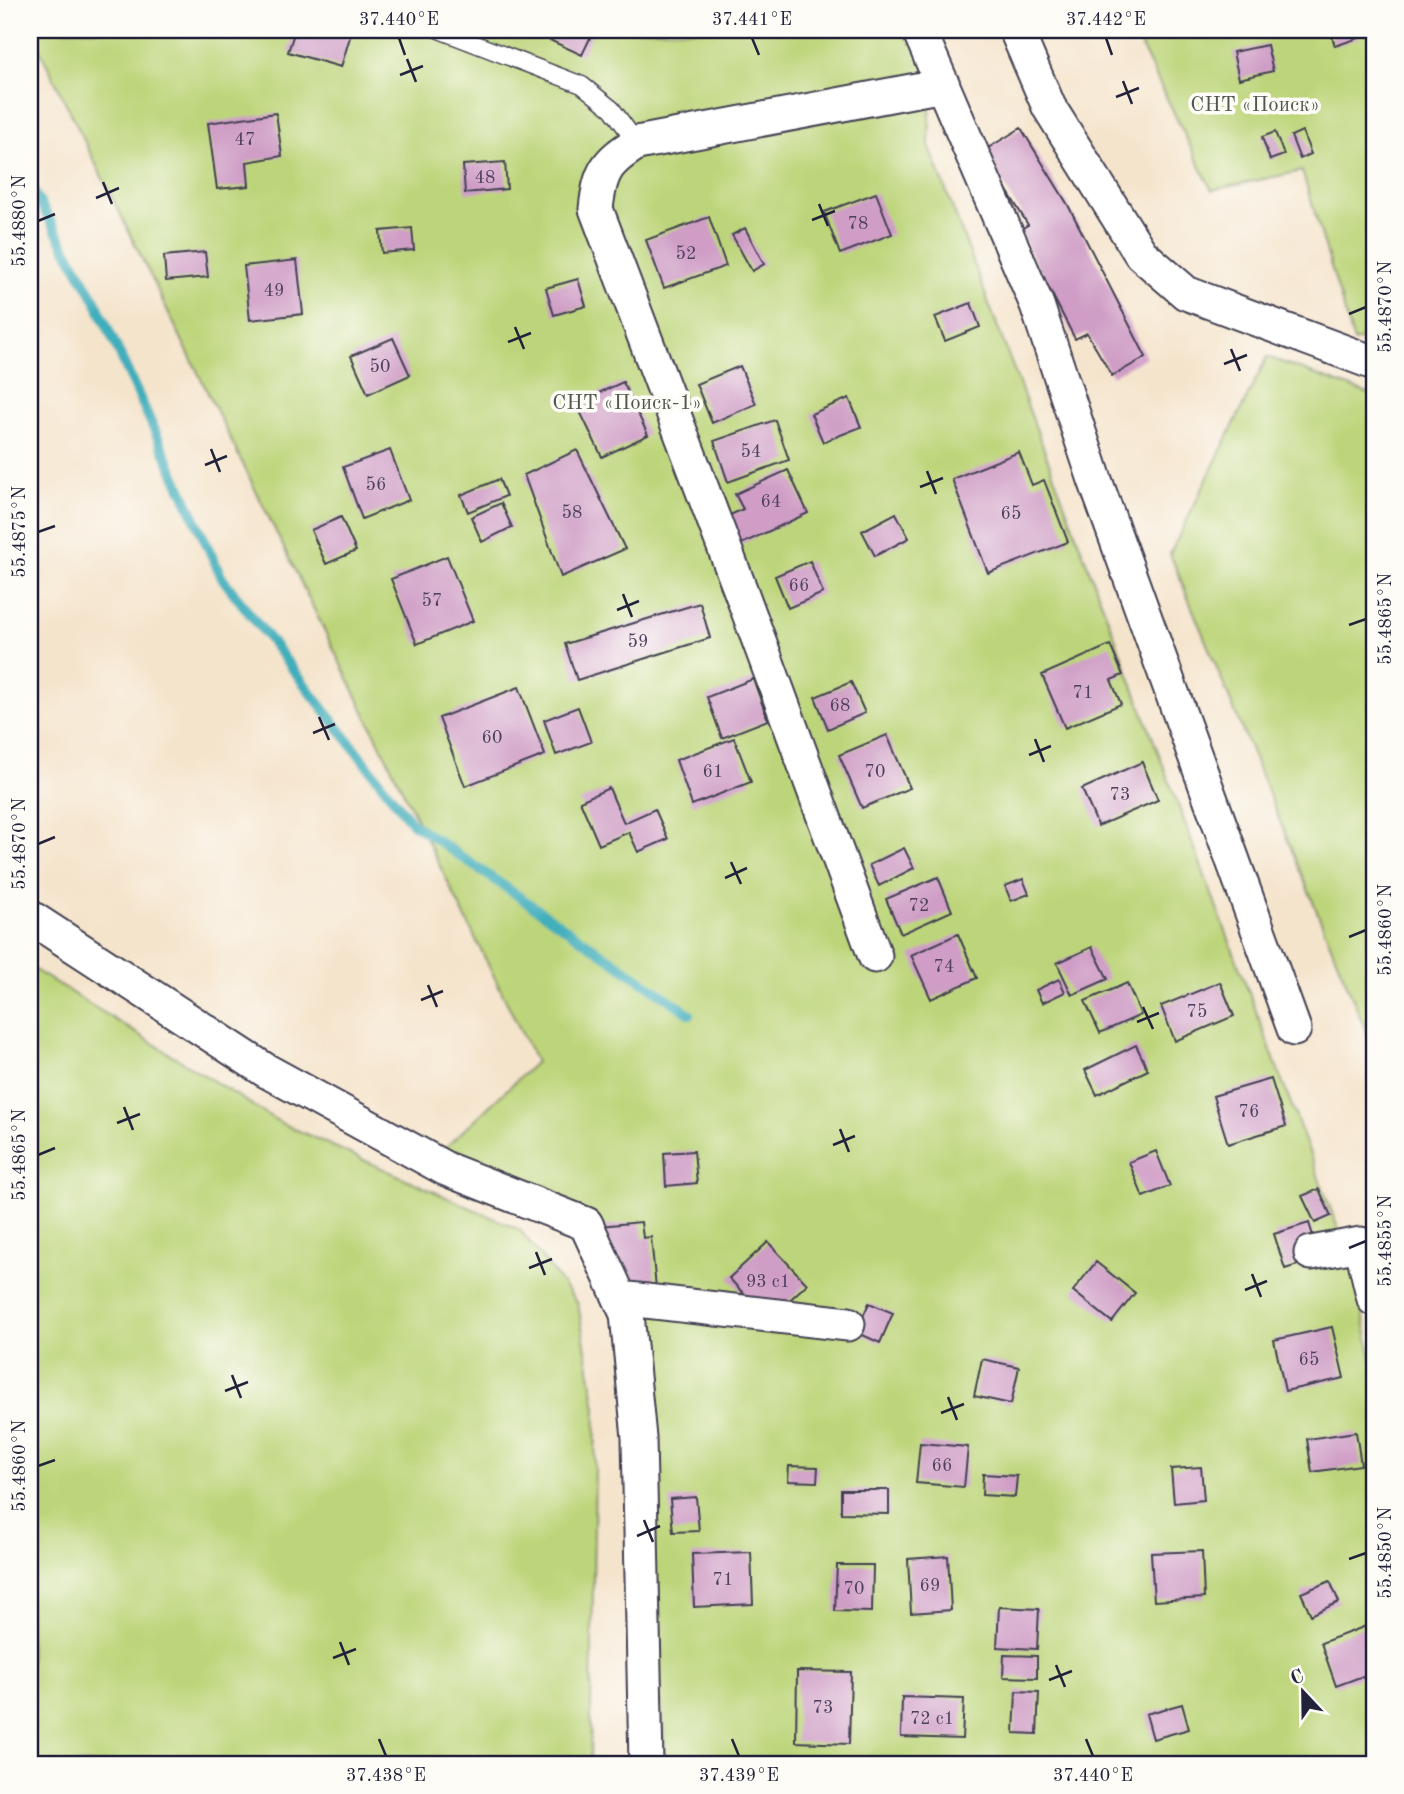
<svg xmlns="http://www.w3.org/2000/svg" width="1404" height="1794" viewBox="0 0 1404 1794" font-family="'Old Standard TT',serif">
<rect width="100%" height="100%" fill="#fdfcf7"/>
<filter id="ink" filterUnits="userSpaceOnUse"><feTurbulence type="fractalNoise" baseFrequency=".0143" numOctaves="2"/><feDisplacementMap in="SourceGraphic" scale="14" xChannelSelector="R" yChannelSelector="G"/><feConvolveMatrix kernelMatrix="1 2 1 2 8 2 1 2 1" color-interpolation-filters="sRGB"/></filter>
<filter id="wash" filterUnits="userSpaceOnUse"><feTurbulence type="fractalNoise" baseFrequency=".00686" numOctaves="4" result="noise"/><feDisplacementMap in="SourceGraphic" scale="28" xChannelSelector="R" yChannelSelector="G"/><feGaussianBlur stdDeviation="1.57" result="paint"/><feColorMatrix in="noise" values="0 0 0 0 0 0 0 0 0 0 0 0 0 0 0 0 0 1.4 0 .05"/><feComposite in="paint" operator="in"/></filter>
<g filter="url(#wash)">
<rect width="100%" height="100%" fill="#f5e4cc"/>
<path fill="#bdd57a" stroke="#707c5a" stroke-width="2" d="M30,30H933L929,145L1354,1271L1374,1368V1764H666L639,1438L621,1322L579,1238L431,1161L536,1062Z
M1133,30H1374V335L1354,342L1302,171L1212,190Z
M1267,357L1374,396V1050L1170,554Z
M30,967L281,1123L520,1230L578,1304L596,1408L590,1764H30Z"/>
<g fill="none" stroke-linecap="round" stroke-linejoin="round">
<path stroke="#3faebb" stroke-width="10" d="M30,185L95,300L222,578L412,823L690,1014"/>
</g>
<g id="blocks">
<path fill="#cf9dc6" d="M295,30H352L341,67L288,52Z
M546,30H594L582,55L543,37Z
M1330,30H1356L1359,38L1335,46Z
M1267,45L1273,71L1239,79L1233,52Z
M276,113L282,156L247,162L249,186L217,189L208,123Z
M1021,128L1068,205L1146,357L1112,376L1087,333L1075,339L1019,230L1028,225L983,151Z
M1302,131L1311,154L1300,159L1291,136Z
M1275,132L1284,155L1270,160L1262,137Z
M505,162L507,189L465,193L463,165Z
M876,193L892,234L840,254L824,212Z
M709,217L726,266L664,288L646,240Z
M412,228L414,250L382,253L380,231Z
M745,228L764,264L752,271L732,235Z
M205,252L208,277L166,281L164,256Z
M297,260L303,314L250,320L244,266Z
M578,279L586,306L554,315L546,288Z
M971,303L980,327L945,341L935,317Z
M393,338L410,375L368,394L351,356Z
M740,366L756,404L712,423L696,384Z
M623,382L648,435L602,457L576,403Z
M849,398L861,427L823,442L811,414Z
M775,420L789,460L728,482L714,441Z
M390,450L409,500L362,519L343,467Z
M577,450L625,549L561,577L524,475Z
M1019,452L1032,485L1044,480L1068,542L988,573L952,479Z
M788,470L808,513L737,546L724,518L743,509L735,494Z
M499,479L506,496L468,512L461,495Z
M501,503L512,527L482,542L471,517Z
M896,513L909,538L875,556L862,531Z
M341,517L356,551L326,564L311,530Z
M447,556L473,621L417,644L391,579Z
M810,561L823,593L788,608L775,576Z
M700,603L710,638L577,680L565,644Z
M1110,645L1123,675L1111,680L1121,704L1065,728L1042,675Z
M753,679L768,720L722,738L707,697Z
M851,682L865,713L828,729L815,697Z
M519,687L545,755L465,786L439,718Z
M578,707L591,742L556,755L544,720Z
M887,735L910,788L862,808L839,755Z
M734,738L751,782L692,805L676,760Z
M1142,762L1158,800L1098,826L1082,789Z
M609,788L624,823L655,809L668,839L638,852L629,832L599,845L580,801Z
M904,848L914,868L879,886L869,865Z
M938,877L952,911L901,934L886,899Z
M1023,879L1029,894L1011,901L1005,886Z
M958,934L977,978L931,999L911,955Z
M1092,947L1108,979L1072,995L1057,963Z
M1059,979L1065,992L1042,1003L1036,990Z
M1220,982L1234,1016L1175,1041L1161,1006Z
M1127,983L1141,1015L1100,1033L1085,1001Z
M1136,1045L1148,1070L1097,1095L1085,1070Z
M1271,1079L1286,1126L1228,1144L1213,1096Z
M694,1151L697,1183L666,1186L664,1153Z
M1156,1151L1170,1186L1143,1197L1129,1162Z
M1319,1189L1331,1216L1315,1223L1302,1196Z
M641,1222L643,1238L651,1237L656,1288L606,1292L600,1226Z
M1309,1223L1320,1258L1285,1269L1274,1234Z
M768,1242L807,1284L768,1320L729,1278Z
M1096,1262L1135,1293L1112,1322L1073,1291Z
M869,1303L893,1313L880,1343L856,1332Z
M1332,1327L1344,1378L1285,1391L1274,1340Z
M982,1359L1019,1367L1011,1404L974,1396Z
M1356,1432L1361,1465L1312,1472L1307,1439Z
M920,1443L968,1447L964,1487L916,1483Z
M789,1466L818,1467L817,1482L788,1481Z
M1201,1467L1204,1500L1174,1503L1171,1469Z
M983,1474L1017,1476L1015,1497L982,1495Z
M841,1490H889V1514L841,1513Z
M696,1497L699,1531L673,1532L670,1499Z
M1202,1551L1204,1598L1154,1601L1151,1553Z
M751,1552L753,1604L694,1607L692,1554Z
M948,1556L951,1610L911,1613L908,1559Z
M837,1565H873L872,1612L835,1611Z
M1330,1581L1339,1602L1311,1615L1301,1593Z
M999,1607L1039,1609L1037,1649L997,1647Z
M1374,1623V1672L1336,1686L1321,1643Z
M1004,1655L1037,1656V1678L1003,1677Z
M797,1671L851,1672L849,1744L796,1742Z
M1016,1691L1039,1692L1037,1734L1014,1733Z
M902,1697L964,1699L962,1739L901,1737Z
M1182,1704L1189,1729L1153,1739L1146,1714Z"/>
</g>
</g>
<g filter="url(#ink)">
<use href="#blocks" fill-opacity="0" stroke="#423f51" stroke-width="2"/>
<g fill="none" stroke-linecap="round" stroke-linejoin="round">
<defs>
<path id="lane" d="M439,30L582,85L612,109L637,143"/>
<path id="street" d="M919,30L1037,305L1095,480L1294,1029
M1016,30L1049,107L1141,254L1186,293L1374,363
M30,917L265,1070L446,1169L586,1224L627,1314L639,1438L646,1764
M875,956L740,589L596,209C600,172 606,162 637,143L943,85
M1311,1253L1361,1244L1374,1299
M620,1298L848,1324"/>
</defs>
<use href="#lane" stroke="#423f51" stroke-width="19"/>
<use href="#street" stroke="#423f51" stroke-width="37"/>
<use href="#lane" stroke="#fff" stroke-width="16"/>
<use href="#street" stroke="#fff" stroke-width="33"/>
</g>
</g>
<path fill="none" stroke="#22223b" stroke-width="2.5" d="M399,38L405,55M752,38L759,55M1106,38L1112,55M407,59L416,82M400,75L423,66M1123,81L1132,104M1116,97L1139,88M103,182L112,204M96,198L119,188M819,204L828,226M812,220L835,211M38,221L55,214M1349,314L1366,307M515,327L524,349M508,342L531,333M1231,349L1240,371M1224,364L1247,355M211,449L220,472M205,465L227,456M927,471L936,494M920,487L943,478M38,532L55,526M623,594L632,617M617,610L639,601M1349,625L1366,619M319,717L329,740M313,733L335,724M1035,739L1044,762M1029,755L1051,746M38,844L55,837M731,862L741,884M725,878L747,868M1349,937L1366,930M428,985L437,1007M421,1000L443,991M1143,1007L1153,1029M1137,1022L1159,1013M124,1107L133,1130M117,1123L140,1114M840,1129L849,1152M833,1145L855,1136M38,1155L55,1148M1349,1248L1366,1241M536,1252L545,1275M529,1268L552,1259M1252,1274L1261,1297M1245,1290L1267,1281M232,1375L241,1398M225,1391L248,1382M948,1397L957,1420M941,1413L964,1404M38,1466L55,1460M644,1520L653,1542M637,1536L660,1526M1349,1559L1366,1553M340,1642L349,1665M333,1658L356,1649M1056,1665L1065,1687M1049,1680L1072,1671M379,1739L386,1756M732,1739L739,1756M1086,1739L1093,1756"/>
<g text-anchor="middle" stroke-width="7" stroke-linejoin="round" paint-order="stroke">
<g font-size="18" fill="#4d415e">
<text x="245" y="145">47</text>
<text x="485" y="183">48</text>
<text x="858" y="229">78</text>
<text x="686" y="259">52</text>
<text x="274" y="296">49</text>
<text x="380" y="372">50</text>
<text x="751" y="457">54</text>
<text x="376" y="490">56</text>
<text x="771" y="507">64</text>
<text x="572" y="518">58</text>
<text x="1011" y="519">65</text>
<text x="799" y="591">66</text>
<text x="432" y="606">57</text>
<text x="638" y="647">59</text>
<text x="1083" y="698">71</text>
<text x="840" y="711">68</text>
<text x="492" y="743">60</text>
<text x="713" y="777">61</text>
<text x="875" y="777">70</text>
<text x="1120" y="800">73</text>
<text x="919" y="911">72</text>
<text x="944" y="972">74</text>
<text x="1197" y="1017">75</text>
<text x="1249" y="1117">76</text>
<text x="768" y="1287">93 с1</text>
<text x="1309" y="1365">65</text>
<text x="942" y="1471">66</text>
<text x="723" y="1585">71</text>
<text x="930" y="1591">69</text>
<text x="854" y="1594">70</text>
<text x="823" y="1713">73</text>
<text x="932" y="1724">72 с1</text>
</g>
<g font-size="21" fill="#50584e" stroke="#fdfcf7">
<text x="1255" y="111">СНТ «Поиск»</text>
<text x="627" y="409">СНТ «Поиск-1»</text>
</g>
</g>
<rect width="1404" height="1794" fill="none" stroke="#fdfcf7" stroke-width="77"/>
<g transform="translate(1303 1692) rotate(338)" stroke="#fdfcf7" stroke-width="5" paint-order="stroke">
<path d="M0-5L12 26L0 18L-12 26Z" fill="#22223b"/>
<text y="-10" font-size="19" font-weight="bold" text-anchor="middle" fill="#22223b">С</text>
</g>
<rect x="38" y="38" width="1328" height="1718" fill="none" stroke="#22223b" stroke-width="2.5"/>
<g font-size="18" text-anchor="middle" fill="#22223b">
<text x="399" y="25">37.440°E</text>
<text x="752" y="25">37.441°E</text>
<text x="1106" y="25">37.442°E</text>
<text transform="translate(19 221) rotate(-90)" y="6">55.4880°N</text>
<text transform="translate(1385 307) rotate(-90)" y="6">55.4870°N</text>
<text transform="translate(19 532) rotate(-90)" y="6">55.4875°N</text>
<text transform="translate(1385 619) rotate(-90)" y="6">55.4865°N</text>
<text transform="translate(19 844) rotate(-90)" y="6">55.4870°N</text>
<text transform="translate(1385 930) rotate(-90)" y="6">55.4860°N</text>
<text transform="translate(19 1155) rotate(-90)" y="6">55.4865°N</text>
<text transform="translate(1385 1241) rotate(-90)" y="6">55.4855°N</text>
<text transform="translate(19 1466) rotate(-90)" y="6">55.4860°N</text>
<text transform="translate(1385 1553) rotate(-90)" y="6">55.4850°N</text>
<text x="386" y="1781">37.438°E</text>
<text x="739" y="1781">37.439°E</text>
<text x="1093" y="1781">37.440°E</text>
</g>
</svg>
